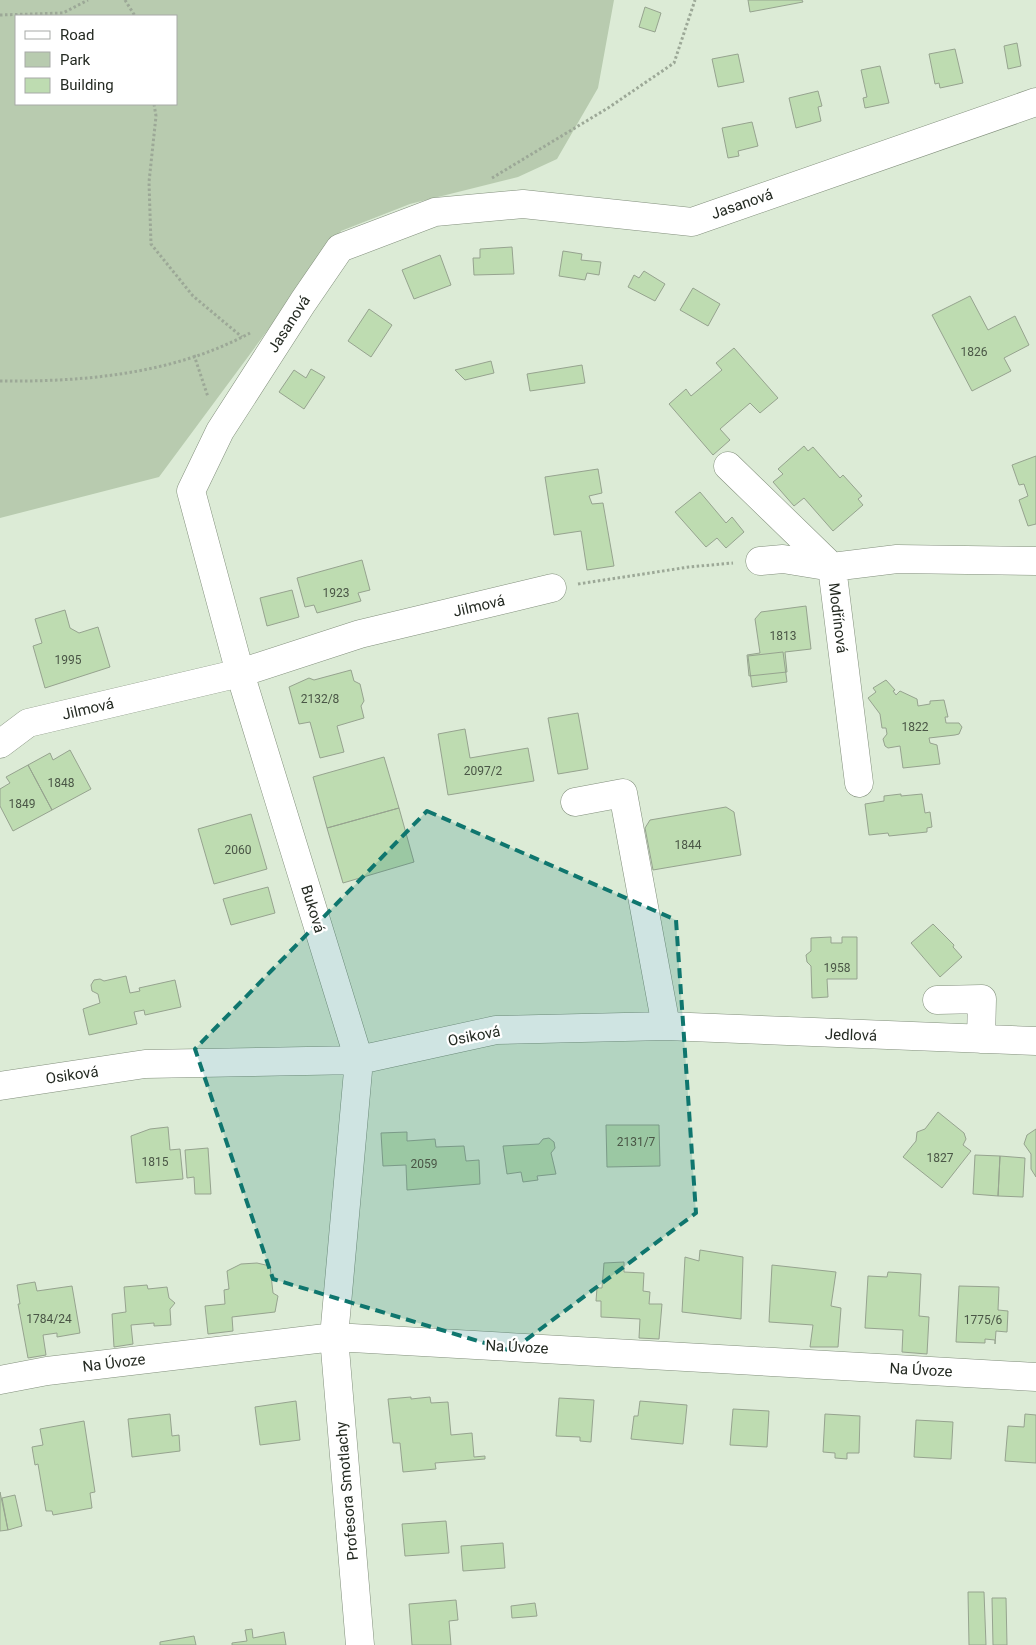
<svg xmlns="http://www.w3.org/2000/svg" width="1036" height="1645" viewBox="0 0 1036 1645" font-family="Roboto,sans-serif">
<rect width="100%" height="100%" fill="#dcebd6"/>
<path fill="#b8cbaf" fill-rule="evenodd" d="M0,0H614L598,88L557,159L518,177L410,204L341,231L159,477L0,518ZM16,16H176V104H16Z"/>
<path fill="#bedcb1" stroke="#96a38f" d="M748,0H802L803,2L750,12Z
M645,7L661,13L655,32L639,27Z
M1017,43L1021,66L1008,69L1004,46Z
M955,49L963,83L940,88L939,83L935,84L929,54Z
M738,54L744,82L718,87L712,59Z
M880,66L889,103L865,108L863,98L867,97L861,70Z
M818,91L822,106L818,107L821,121L796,128L789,98Z
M752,122L758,146L738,151L739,156L728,158L722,128Z
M512,247L514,274L474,275L473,258H480V249Z
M563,251L582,254L581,260L601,262L599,275L587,273L585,280L559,276Z
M440,255L451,285L414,299L402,270Z
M644,271L665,284L655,301L628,287L634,275L639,278Z
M693,288L720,304L708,326L680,310Z
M970,296L988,330L1015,316L1029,345L1004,358L1011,371L972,391L932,315Z
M369,309L392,325L371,357L348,341Z
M734,348L778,398L760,413L750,403L720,429L730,440L713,455L669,404L686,389L691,396L722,370L716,363Z
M491,361L494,373L465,380L455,370Z
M582,365L585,383L530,391L527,374Z
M311,369L325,377L304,409L279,392L294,370L306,378Z
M804,446L808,451L813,447L840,478L843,475L862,496L858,499L863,505L833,531L804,498L794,506L773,482L783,474L778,469Z
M1036,456V524L1028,526L1019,500L1028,496L1024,484L1019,485L1012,465Z
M598,469L602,493L589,496L592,504L603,503L614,566L587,570L581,531L554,535L545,477Z
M700,492L726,523L732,517L744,532L726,548L717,538L706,547L675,512Z
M362,560L370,590L358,593L361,601L317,613L314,605L305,607L297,578Z
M292,590L299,617L267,626L260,598Z
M806,606L811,649L785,652L787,672L749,676L747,655L760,653L755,619L761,612Z
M65,610L70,628L79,633L98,627L110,667L45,688L33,646L42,643L35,619Z
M783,652L787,682L752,687L748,656Z
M351,670L354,681L360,684L364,701L361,706L364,718L337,726L344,752L320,758L310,722L299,724L289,687L309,678L314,680Z
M886,680L895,690L893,691L896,695L900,691L917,699L918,706L930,704V701L944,700L948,717H945L946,723H959L962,727L959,734L955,735L929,738L930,743L937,745L940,764L903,768L900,746L888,748L885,746L883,739L887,734L886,728H882L880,714L868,698L876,692L873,688Z
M578,713L588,769L558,774L548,718Z
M465,729L470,758L528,748L534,781L448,795L438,734Z
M70,750L91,789L52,810L28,765L50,753L53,760Z
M384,757L399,808L327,828L313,777Z
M28,765L52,810L13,831L0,806V789L10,783L6,777Z
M901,794V796L922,794L925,813L930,812L932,827L927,828V832L889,836L888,833L869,835L865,804L884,801V796Z
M726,807L734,812L741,855L653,870L645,828L650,820Z
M399,808L414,862L343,883L327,828Z
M251,814L267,869L214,884L198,829Z
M268,887L275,913L231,925L223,899Z
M933,924L954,945L953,947L962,957L940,977L911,943Z
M831,937V943H842V937H857V979H827L828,997L812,998L811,966L807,962L806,955L811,951V938Z
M126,976L130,993L140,991L139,988L175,980L181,1007L145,1015L144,1010L134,1012L137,1024L89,1035L83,1009L100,1003L98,994L92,991L91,985L94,980L100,979L104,981Z
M938,1112L964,1133L966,1139L963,1145L971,1151L942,1188L903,1157L916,1141L917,1132L925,1129Z
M606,1125H659L660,1166L607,1167Z
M168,1127L170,1150L180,1149L183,1179L136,1183L131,1136L150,1129Z
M1036,1129V1177L1031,1169V1154L1024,1144L1027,1135Z
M407,1132V1141L435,1139L436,1147L464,1146L466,1161L479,1160L480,1184L407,1190L406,1165L383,1166L381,1133Z
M549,1138L554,1142L555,1148L551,1153L556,1174L537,1176L538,1180L523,1182L521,1172L507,1174L503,1146L539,1144L543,1139Z
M208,1148L211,1194H195L194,1177L187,1178L185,1150Z
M975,1155L1000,1156L998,1196L973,1194Z
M1000,1156L1025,1158L1023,1197L998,1196Z
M700,1250L743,1257L741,1319L682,1312L685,1257L699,1261Z
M624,1262V1272L644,1273L643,1291L650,1292L649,1304H662L659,1339L639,1338L640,1319L601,1317V1301H596L597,1288H602L604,1263Z
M257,1263L270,1266L273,1293L278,1296L275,1312L232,1317L233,1331L208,1334L205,1306L225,1304L224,1290L229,1289L227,1271L241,1264Z
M772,1265L836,1272L831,1306L841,1308L838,1347H810L813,1325L769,1322Z
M888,1272L921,1274L919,1316L929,1317L927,1354L902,1352L903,1330L865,1328L868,1276L887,1277Z
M35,1282L37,1291L72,1286L80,1333L57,1337V1333L43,1335L46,1355L28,1358L18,1304H20L17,1285Z
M147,1285L148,1289L167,1287L169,1298L175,1303L170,1309L171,1325L154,1326V1323L131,1325L133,1344L114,1347L112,1314L126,1312L124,1287Z
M959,1286L999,1287L998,1310L1008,1311L1007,1332L996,1331L995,1344V1340L985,1339V1343L956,1342Z
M411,1397V1399L430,1397L431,1403L448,1402L451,1435L472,1433L474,1457L485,1456V1459L435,1463L436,1469L403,1472L400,1443H393L388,1399Z
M559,1398L594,1400L591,1442L580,1441V1437L556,1436Z
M296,1401L300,1440L260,1445L255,1407Z
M640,1401L687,1405L683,1444L631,1439L634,1416H638Z
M733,1409L769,1411L767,1447L730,1445Z
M170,1414L172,1436L179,1435L180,1451L132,1457L128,1419Z
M825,1414L860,1416L859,1453H847V1459L835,1458V1453L823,1452Z
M1025,1414L1036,1415V1463L1005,1461L1008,1426L1024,1427Z
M916,1420L953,1422L951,1459L914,1457Z
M84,1421L95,1492L90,1493L92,1508L53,1515L52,1511H46L38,1464L35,1465L32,1447L43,1445L40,1429Z
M0,1492L8,1530L0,1531Z
M15,1495L22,1526L8,1530L2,1498Z
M446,1521L449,1553L405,1556L402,1524Z
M503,1543L505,1568L463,1571L461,1546Z
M968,1592H984L986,1645H969Z
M992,1598H1006L1007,1645H993Z
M456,1600L458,1620L449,1621L451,1645H412L409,1604Z
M535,1603L537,1616L512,1618L511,1606Z
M252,1629L253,1638L284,1632L286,1645H232V1643L247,1641L245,1630Z
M194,1636L196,1645H160V1642Z"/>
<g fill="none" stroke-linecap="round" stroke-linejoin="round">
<defs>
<path id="street" d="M728,466L832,567
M760,561L783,559L832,567L897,559L1036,561
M832,567L859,783
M0,744L28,723L240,673L360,634L552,588
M575,802L623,793L666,1026
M937,1000L982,999L981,1039
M0,1086L145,1064L359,1060L496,1030L666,1026L1036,1041
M0,1380L47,1371L334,1337L1036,1377
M360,1645L334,1337L359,1060L240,673L191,491L220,431L303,302L340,248L435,212L523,204L692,222L1036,102"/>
</defs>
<use href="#street" stroke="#828f7c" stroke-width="29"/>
<path stroke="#9ca897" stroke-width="3" stroke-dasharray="2.5 2.5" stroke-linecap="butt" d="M125,0L135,16
M0,15L63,13L88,0
M154,104L156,116L149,182L151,244L193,296L242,337
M492,178L608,108L674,63L695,0
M194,355L208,397
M0,381C84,382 174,374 250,333
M578,584L689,567L733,563"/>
<use href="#street" stroke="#fff" stroke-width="28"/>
</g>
<path fill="#0f766e" fill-opacity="0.2" stroke="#0f766e" stroke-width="4" stroke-dasharray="10 6" stroke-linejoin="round" d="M427,811L676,920L696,1213L511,1351L273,1279L195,1049Z"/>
<g text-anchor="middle" stroke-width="4.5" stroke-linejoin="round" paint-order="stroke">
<g font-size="12" fill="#4a5646">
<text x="974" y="356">1826</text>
<text x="336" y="597">1923</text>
<text x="783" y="640">1813</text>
<text x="68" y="664">1995</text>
<text x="320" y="703">2132/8</text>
<text x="915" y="731">1822</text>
<text x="483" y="775">2097/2</text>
<text x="61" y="787">1848</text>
<text x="22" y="808">1849</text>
<text x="688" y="849">1844</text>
<text x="238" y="854">2060</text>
<text x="837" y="972">1958</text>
<text x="636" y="1146">2131/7</text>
<text x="940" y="1162">1827</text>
<text x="155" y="1166">1815</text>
<text x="424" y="1168">2059</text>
<text x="49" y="1323">1784/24</text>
<text x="983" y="1324">1775/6</text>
</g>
<g font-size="15" fill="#242a22" stroke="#fff">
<text transform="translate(742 204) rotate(-19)" y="5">Jasanová</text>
<text transform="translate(289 324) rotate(-57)" y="5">Jasanová</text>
<text transform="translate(479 606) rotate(-13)" y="5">Jilmová</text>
<text transform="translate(838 618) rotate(83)" y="5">Modřínová</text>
<text transform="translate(88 709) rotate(-13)" y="5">Jilmová</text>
<text transform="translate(313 909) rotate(73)" y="5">Buková</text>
<text transform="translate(851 1035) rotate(2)" y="5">Jedlová</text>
<text transform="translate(474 1036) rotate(-11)" y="5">Osiková</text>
<text transform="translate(72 1075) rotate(-8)" y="5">Osiková</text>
<text transform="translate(517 1347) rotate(3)" y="5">Na Úvoze</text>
<text transform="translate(114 1363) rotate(-7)" y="5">Na Úvoze</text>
<text transform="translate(921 1370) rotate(3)" y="5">Na Úvoze</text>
<text transform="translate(347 1491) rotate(-95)" y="5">Profesora Smotlachy</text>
</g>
</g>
<rect x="15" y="15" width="162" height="90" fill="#ffffff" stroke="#a7aaa7"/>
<rect x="25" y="31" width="25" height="8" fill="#ffffff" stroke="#a7aaa7"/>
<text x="60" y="40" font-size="15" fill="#242a22">Road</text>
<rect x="25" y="52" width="25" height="15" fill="#b8cbaf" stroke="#a7aaa7"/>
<text x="60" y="65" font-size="15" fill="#242a22">Park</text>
<rect x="25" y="78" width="25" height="15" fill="#bedcb1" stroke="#a7aaa7"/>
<text x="60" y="90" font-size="15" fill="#242a22">Building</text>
</svg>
